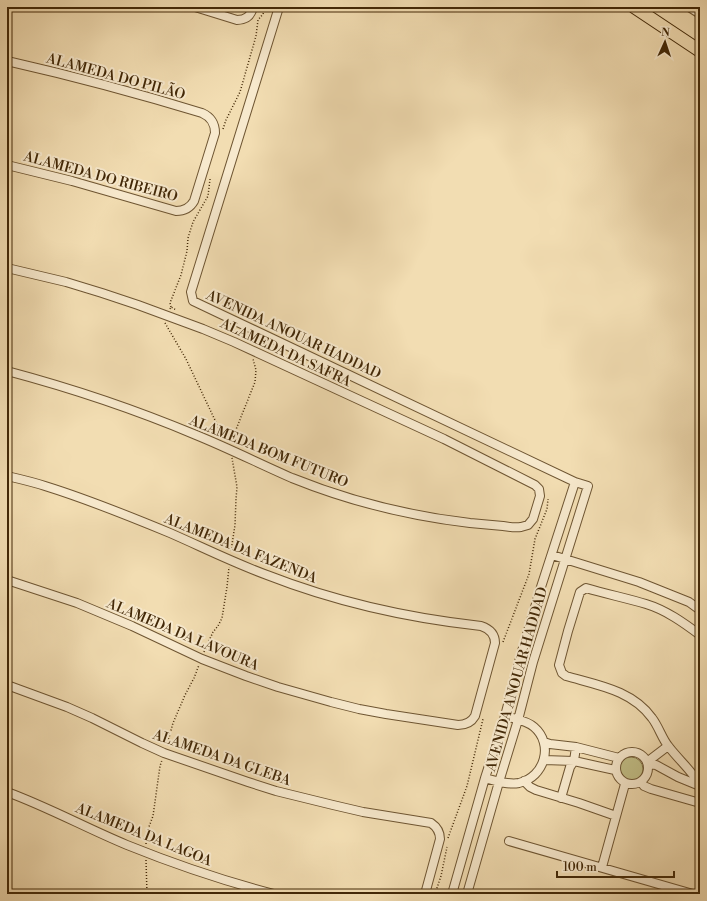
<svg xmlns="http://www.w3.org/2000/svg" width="707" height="901" viewBox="0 0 707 901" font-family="'Libre Bodoni',serif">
<rect width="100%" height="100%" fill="#f2ddb2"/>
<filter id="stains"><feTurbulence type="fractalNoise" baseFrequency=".005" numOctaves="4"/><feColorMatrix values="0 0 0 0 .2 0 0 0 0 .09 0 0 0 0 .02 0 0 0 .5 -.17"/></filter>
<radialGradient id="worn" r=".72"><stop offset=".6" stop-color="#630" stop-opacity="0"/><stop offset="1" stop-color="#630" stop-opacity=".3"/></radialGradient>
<path fill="#c2bf87" stroke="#827447" d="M619 769a12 12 0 1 1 24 0a12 12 0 1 1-24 0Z"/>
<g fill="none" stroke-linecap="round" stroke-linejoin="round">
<defs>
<path id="minor" d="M195,7L237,20C246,20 251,16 253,7
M279,7L191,292L193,301L575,482L588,486L533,662L518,720L499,782L467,894
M689,7L700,14
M7,61C73,76 137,93 202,113C211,117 215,123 215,133L194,201C190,208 184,211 176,211L72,181L7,165
M7,268L66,282L102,293L138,305L203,329L234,342L444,439L535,485L539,489L540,496L533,519L528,525L521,527C515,528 509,527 503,526C492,525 481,524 470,523C409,516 349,501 292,478C260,464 228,448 196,435C134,409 71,388 7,371
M7,476C20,479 33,482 45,486C87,499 129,516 170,533C202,547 234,563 267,575C336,602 408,618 481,626C490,629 495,634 495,643L475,716C471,723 465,725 458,725L386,714L359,709L331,702L278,687L246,676L202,659L132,626L77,603L7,580
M552,555L639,582L689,602L700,610
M700,635C684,623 666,610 646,604C626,598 606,594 586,588L580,592L568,631L559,665L562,673L566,676C597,685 632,690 652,718C659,727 662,739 669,747C679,760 692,771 700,785
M7,685L67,707L92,718L142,743L164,753L248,782L276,791L333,805L363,812L431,823C437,827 440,832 440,839L425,894
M544,742L550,744L576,747L619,758
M616 768a16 16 0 1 1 32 0a16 16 0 1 1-32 0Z
M544,760L574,761L615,770
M647,762L668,746
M648,764L656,765L678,777L700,786
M485,778C496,781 508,785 519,783C545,777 554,744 534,727C526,720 514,719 505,716
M524,781L530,787L536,790L579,803L616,816
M641,782L644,786L651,789L700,803
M7,792C48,807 86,828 127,845C174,864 224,881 274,894
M561,798L570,767L574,761L576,747
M509,841L693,894
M602,867L625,784
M452,894L485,778L505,716L520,658L541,587L575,482"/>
<path id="primary" d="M634,7L700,51"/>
</defs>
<use href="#minor" stroke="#6e5532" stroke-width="10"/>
<use href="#primary" stroke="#422807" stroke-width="14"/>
<path stroke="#422807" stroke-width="1.5" stroke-dasharray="1 2" stroke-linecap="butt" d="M223,129L226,120L240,92L256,36L258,20L263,14L266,7
M171,307L170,303L181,275L187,251L188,238L193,222L208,196L210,179
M170,309L171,307L176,310
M165,323L186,359L223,437
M233,443L235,432L255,382L256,370L253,359
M231,551L235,525L236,499L237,487L232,458
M503,642L529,574L535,539L547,509L548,499
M204,652L213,632L218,626L222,618L227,587L229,567
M167,745L173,723L185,695L194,678L199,665
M448,838L467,786L483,719
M146,844L147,832L153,816L160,766L162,760
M146,860L147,894
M435,894L441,876L447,847"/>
<use href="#minor" stroke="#f7e9cd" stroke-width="8"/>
<use href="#primary" stroke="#f2ddb2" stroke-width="12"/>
</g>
<g text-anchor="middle" stroke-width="4" stroke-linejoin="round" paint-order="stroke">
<g font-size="14" fill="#422807" stroke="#f7e9cd">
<text transform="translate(116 76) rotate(15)" y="5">ALAMEDA DO PILÃO</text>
<text transform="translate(101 176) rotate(15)" y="5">ALAMEDA DO RIBEIRO</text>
<text transform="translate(294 334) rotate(25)" y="5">AVENIDA ANOUAR HADDAD</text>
<text transform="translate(286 352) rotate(25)" y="5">ALAMEDA DA SAFRA</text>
<text transform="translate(269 451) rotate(22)" y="5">ALAMEDA BOM FUTURO</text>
<text transform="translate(241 548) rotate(22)" y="5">ALAMEDA DA FAZENDA</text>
<text transform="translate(183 634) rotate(23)" y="5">ALAMEDA DA LAVOURA</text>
<text transform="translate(516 679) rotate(-74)" y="5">AVENIDA ANOUAR HADDAD</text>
<text transform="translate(222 757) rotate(19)" y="5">ALAMEDA DA GLEBA</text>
<text transform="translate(144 834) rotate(22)" y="5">ALAMEDA DA LAGOA</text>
</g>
</g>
<rect width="707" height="901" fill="none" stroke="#f2ddb2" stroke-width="24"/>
<rect x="8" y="8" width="691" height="885" fill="none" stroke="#422807" stroke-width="2"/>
<rect x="12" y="12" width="683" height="877" fill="none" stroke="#422807"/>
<g transform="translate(665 42) rotate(3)" stroke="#f7e9cd" stroke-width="3" paint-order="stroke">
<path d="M0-3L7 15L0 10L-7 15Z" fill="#422807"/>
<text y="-6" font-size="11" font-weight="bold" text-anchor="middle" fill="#422807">N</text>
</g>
<path d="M557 871v6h117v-6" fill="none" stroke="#422807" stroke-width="2"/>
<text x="563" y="871" font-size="12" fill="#422807" stroke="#f7e9cd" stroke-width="3" paint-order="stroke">100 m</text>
<rect width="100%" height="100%" filter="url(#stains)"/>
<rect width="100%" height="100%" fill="url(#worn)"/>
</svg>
